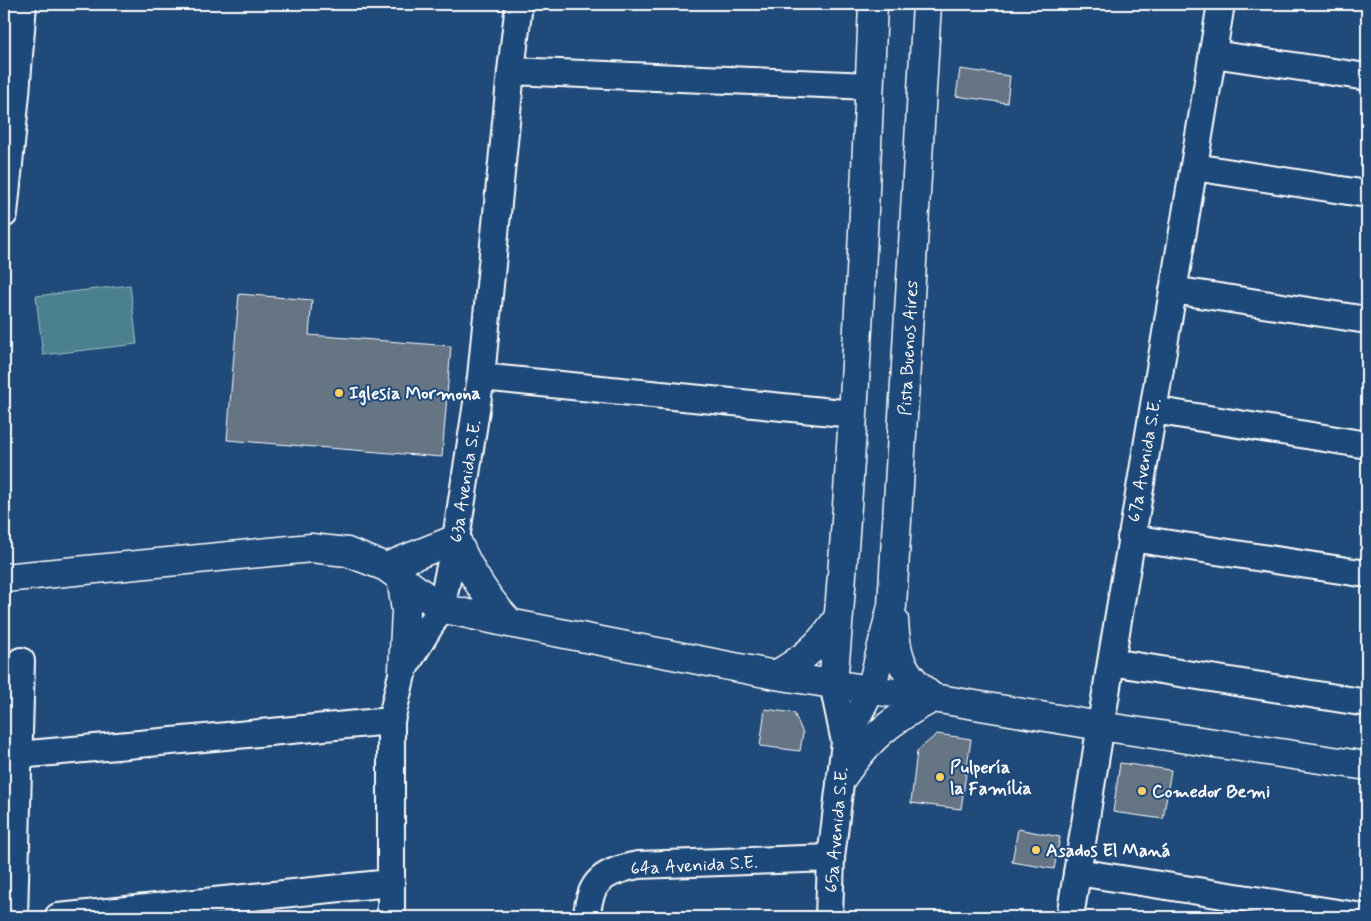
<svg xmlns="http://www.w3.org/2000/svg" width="1371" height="921" viewBox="0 0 1371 921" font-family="Mynerve,sans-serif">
<rect width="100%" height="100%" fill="#1f4a7a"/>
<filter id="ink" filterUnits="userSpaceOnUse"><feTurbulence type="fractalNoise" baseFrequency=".02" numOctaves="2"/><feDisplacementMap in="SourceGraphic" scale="10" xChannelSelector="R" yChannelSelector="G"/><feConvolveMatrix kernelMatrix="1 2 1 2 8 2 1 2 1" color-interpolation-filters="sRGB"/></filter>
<g filter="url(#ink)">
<path fill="#4b808e" stroke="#a5c0c6" d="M130,285L137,344L43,355L36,296Z"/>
<path fill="#657584" stroke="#fff" d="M960,69L1010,76L1007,103L956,96Z
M239,294L312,300L309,335L451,346L442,457L227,440Z
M765,709L794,713L803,733L800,751L760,746Z
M937,734L971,739L961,809L911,803L917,751Z
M1120,763L1171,770L1163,819L1113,812Z
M1018,829L1060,837L1054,869L1012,862Z"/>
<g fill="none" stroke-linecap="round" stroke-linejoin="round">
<defs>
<path id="street" d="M1213,54L1367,77
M511,71L870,86
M1194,167L1367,194
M4,214L16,94L23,4
M1173,290L1367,320
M481,377L853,414
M1153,410L1367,445
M1131,538L1367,574
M1111,662L1367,703
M845,742L871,690
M18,755L391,721
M1077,872L1363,917
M14,917L21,661
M58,917L390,883
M391,917V721L403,670L441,608L456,539L481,377L511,71L519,4
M587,917C589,880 604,872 638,865L831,858
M829,917L831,858L845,742L833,684
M1070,917L1111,662L1221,4"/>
<path id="secondary" d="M386,567L456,539C470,572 485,596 509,622
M401,577L406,611L403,670
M4,578L311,548L347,552L386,567L441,608L514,624L775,675L871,690L933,698L1100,726L1367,766
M894,620C896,658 902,674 933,698
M775,675C802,661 823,642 839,616
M833,684C853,458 864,231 873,4
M871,690L892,606L927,4
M841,779C869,738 889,721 933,698"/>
</defs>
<use href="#street" stroke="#fff" stroke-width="30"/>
<use href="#secondary" stroke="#fff" stroke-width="31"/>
<use href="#street" stroke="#1f4a7a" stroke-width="26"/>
<use href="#secondary" stroke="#1f4a7a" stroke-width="28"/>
</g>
</g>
<g fill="#ffd166" stroke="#1f4a7a" stroke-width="2">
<circle cx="339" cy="393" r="5"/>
<circle cx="940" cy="777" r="5"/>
<circle cx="1142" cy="791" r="5"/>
<circle cx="1036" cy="850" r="5"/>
</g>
<g text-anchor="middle" stroke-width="4" stroke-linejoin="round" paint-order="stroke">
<g font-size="18" fill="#fff" stroke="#1f4a7a">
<text transform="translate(908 348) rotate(-87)" y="6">Pista Buenos Aires</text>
<text transform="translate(1144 460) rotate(-80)" y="6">67a Avenida S.E.</text>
<text transform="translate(465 481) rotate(-81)" y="6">63a Avenida S.E.</text>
<text transform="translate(836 830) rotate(-85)" y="6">65a Avenida S.E.</text>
<text transform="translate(694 865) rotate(-3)" y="6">64a Avenida S.E.</text>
</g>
<g font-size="18" font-weight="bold" fill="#fff" stroke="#1f4a7a" text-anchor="start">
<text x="349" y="399">Iglesia Mormona</text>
<text x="950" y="773">Pulpería<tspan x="950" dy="21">la Família</tspan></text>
<text x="1152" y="797">Comedor Bemi</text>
<text x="1046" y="856">Asados El Maná</text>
</g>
</g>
<rect width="1371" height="921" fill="none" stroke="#1f4a7a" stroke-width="20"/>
<rect x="10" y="10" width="1351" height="901" fill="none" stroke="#fff" stroke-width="2" filter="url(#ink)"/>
</svg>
